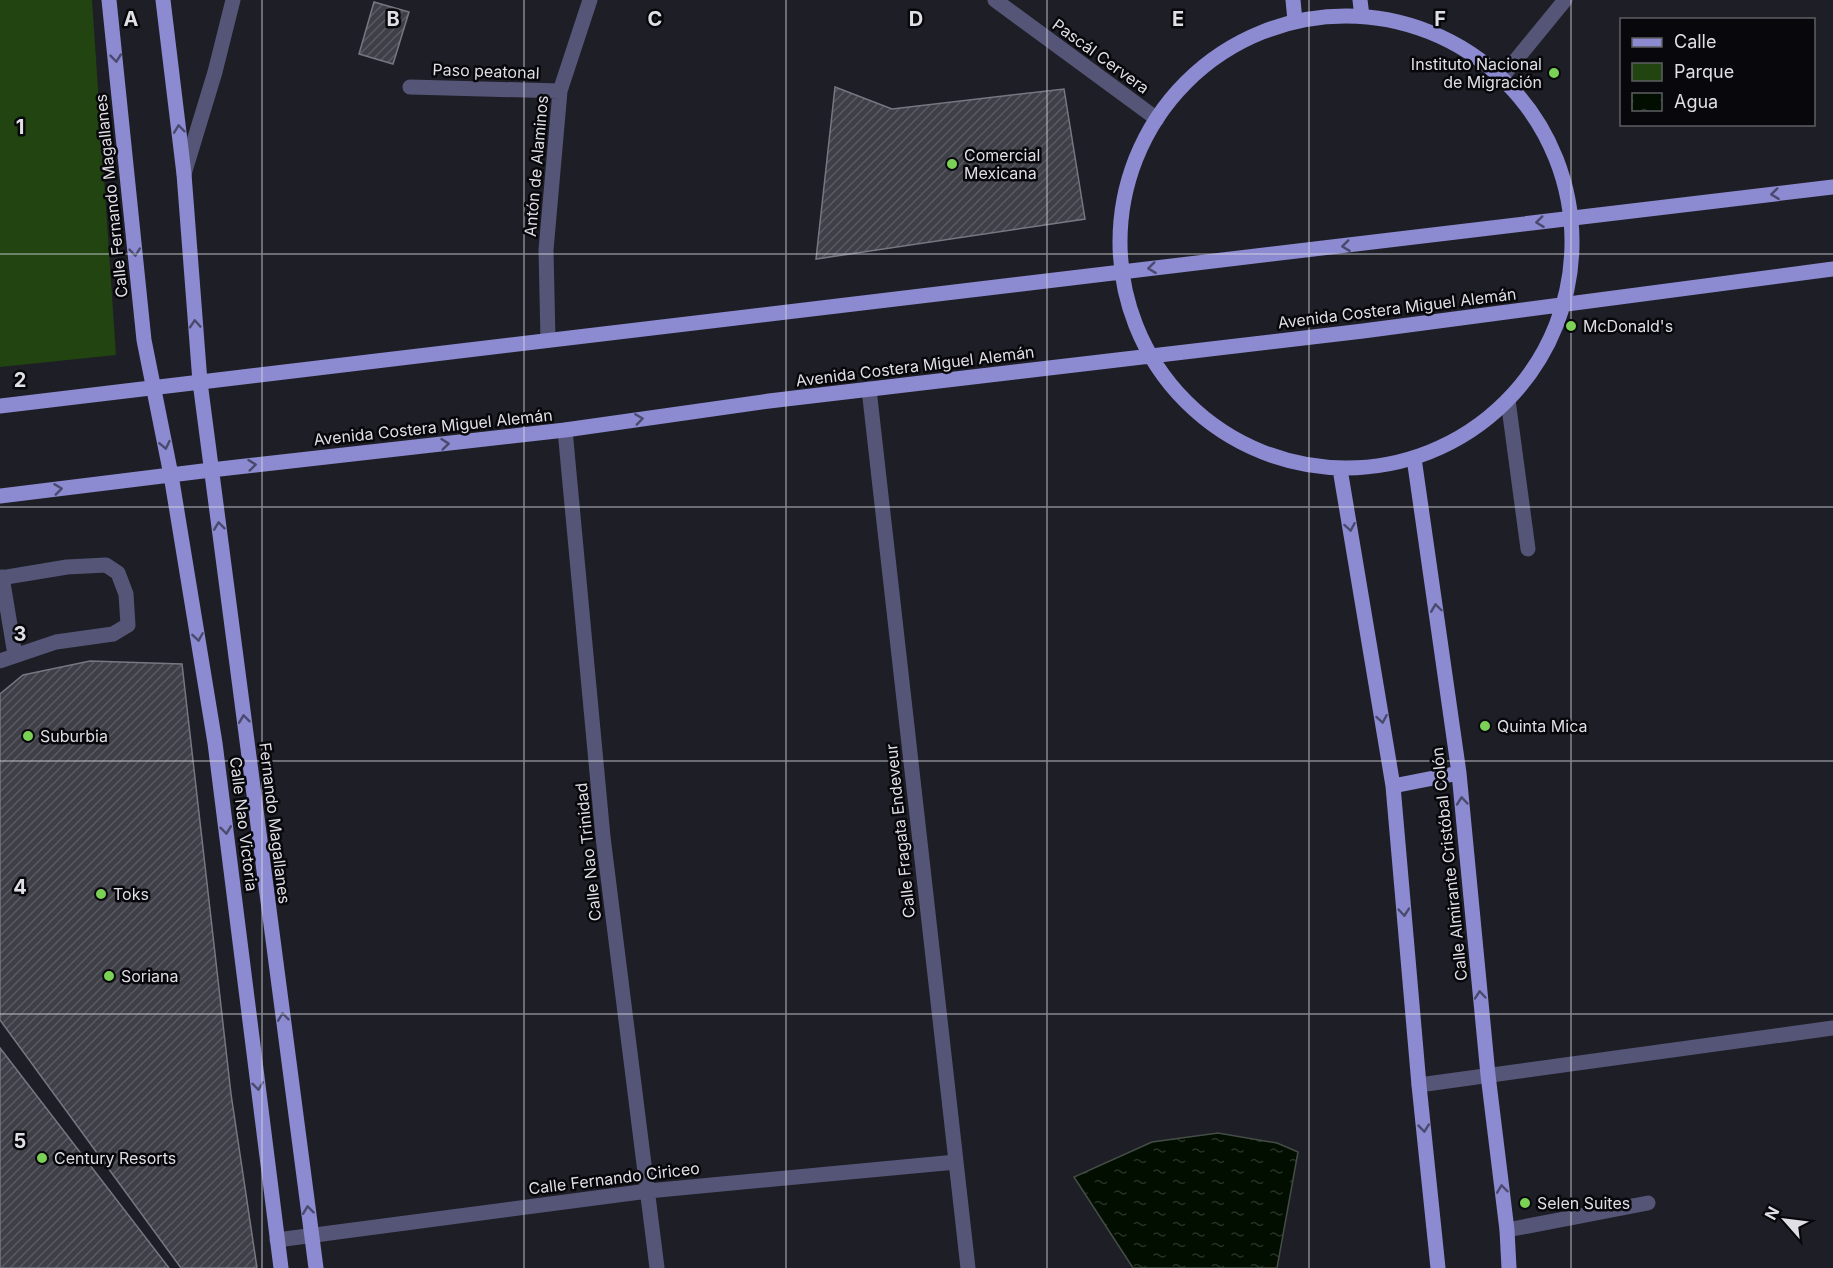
<svg xmlns="http://www.w3.org/2000/svg" width="1833" height="1268" viewBox="0 0 1833 1268" font-family="Inter,sans-serif">
<defs>
<pattern id="water-ripples" width="26" height="14" patternUnits="userSpaceOnUse" patternTransform="scale(1.5)"><rect width="26" height="14" fill="#020f00"/><path d="M2 4q2-2 4 0t4 0M15 11q2-2 4 0t4 0" fill="none" stroke="#263225"/></pattern>
<pattern id="building-hatch" width="6" height="6" patternUnits="userSpaceOnUse" patternTransform="scale(1.5)"><rect width="6" height="6" fill="#3f3f48"/><path d="M-1 1l2-2M0 6l6-6M5 7l2-2" fill="none" stroke="#5a5a62"/></pattern>
</defs>
<rect width="100%" height="100%" fill="#1e1e26"/>
<path fill="#214410" d="M0,0H92L116,355L0,367Z"/>
<path fill="url(#water-ripples)" stroke="#444d45" stroke-width="1.5" d="M1218,1133L1277,1143L1298,1152L1277,1268H1133L1074,1177L1152,1142Z"/>
<path fill="url(#building-hatch)" stroke="#767781" stroke-width="1.5" d="M374,2L409,12L393,64L359,54Z
M835,87L892,109L1064,89L1085,219L816,259Z
M90,661L182,664L231,1094L257,1268H181L0,1020V694L23,675Z
M0,1048L169,1268H0Z"/>
<g fill="none" stroke-linecap="round" stroke-linejoin="round">
<path stroke="#557" stroke-width="15" d="M995,0L1157,119
M1502,77L1565,0
M410,87L560,91
M184,174L215,72L233,0
M548,340L546,250L560,91L590,0
M869,389L968,1268
M1508,400L1528,549
M565,430L603,837L657,1268
M2,577L15,655
M0,578L67,567L106,565L118,573L126,594L128,625L113,634L56,642L0,661
M1419,1085L1833,1028
M1507,1230L1648,1203
M277,1240L648,1191L956,1162"/>
<path stroke="#8c8ad0" stroke-width="15" d="M109,0L144,340L171,475L215,743L281,1268
M163,0L184,174L200,382L316,1268
M1293,0L1295,21
M1360,0L1362,16
M1120 242a226 226 0 1 1 452 0a226 226 0 1 1-452 0Z
M0,406L1833,187
M1414,458L1459,773L1488,1075L1507,1230L1509,1268
M1340,469L1393,786L1419,1085L1438,1268
M0,496L211,470L565,430L769,401L1363,331L1833,269
M1393,786L1459,773"/>
</g>
<defs><path id="oneway-chevron" d="M-2-3.5L2.5 0L-2 3.5" fill="none" stroke-width="1.6" stroke-linecap="round" stroke-linejoin="round" transform="scale(1.5)"/></defs>
<g stroke="#4a496e">
<use href="#oneway-chevron" transform="translate(116 58) rotate(84)"/>
<use href="#oneway-chevron" transform="translate(179 129) rotate(-97)"/>
<use href="#oneway-chevron" transform="translate(1775 194) rotate(173)"/>
<use href="#oneway-chevron" transform="translate(1540 222) rotate(173)"/>
<use href="#oneway-chevron" transform="translate(1346 246) rotate(173)"/>
<use href="#oneway-chevron" transform="translate(135 252) rotate(84)"/>
<use href="#oneway-chevron" transform="translate(1152 268) rotate(173)"/>
<use href="#oneway-chevron" transform="translate(195 324) rotate(-94)"/>
<use href="#oneway-chevron" transform="translate(639 419) rotate(-8)"/>
<use href="#oneway-chevron" transform="translate(445 444) rotate(-6)"/>
<use href="#oneway-chevron" transform="translate(165 445) rotate(78)"/>
<use href="#oneway-chevron" transform="translate(252 465) rotate(-6)"/>
<use href="#oneway-chevron" transform="translate(58 489) rotate(-7)"/>
<use href="#oneway-chevron" transform="translate(219 526) rotate(-97)"/>
<use href="#oneway-chevron" transform="translate(1350 527) rotate(80)"/>
<use href="#oneway-chevron" transform="translate(1436 608) rotate(-98)"/>
<use href="#oneway-chevron" transform="translate(198 637) rotate(81)"/>
<use href="#oneway-chevron" transform="translate(244 719) rotate(-97)"/>
<use href="#oneway-chevron" transform="translate(1382 719) rotate(80)"/>
<use href="#oneway-chevron" transform="translate(1462 801) rotate(-95)"/>
<use href="#oneway-chevron" transform="translate(226 830) rotate(83)"/>
<use href="#oneway-chevron" transform="translate(1404 912) rotate(85)"/>
<use href="#oneway-chevron" transform="translate(1480 995) rotate(-95)"/>
<use href="#oneway-chevron" transform="translate(283 1017) rotate(-97)"/>
<use href="#oneway-chevron" transform="translate(258 1086) rotate(83)"/>
<use href="#oneway-chevron" transform="translate(1424 1128) rotate(84)"/>
<use href="#oneway-chevron" transform="translate(1502 1189) rotate(-97)"/>
<use href="#oneway-chevron" transform="translate(308 1210) rotate(-97)"/>
</g>
<path fill="none" stroke="#dfdfe5" stroke-width="1.5" stroke-opacity="0.55" d="M262,0V1268M524,0V1268M786,0V1268M1047,0V1268M1309,0V1268M1571,0V1268M0,254H1833M0,507H1833M0,761H1833M0,1014H1833"/>
<g fill="#7bd155" stroke="#08080c" stroke-width="2">
<circle cx="1554" cy="73" r="6"/>
<circle cx="952" cy="164" r="6"/>
<circle cx="1571" cy="326" r="6"/>
<circle cx="1485" cy="726" r="6"/>
<circle cx="28" cy="736" r="6"/>
<circle cx="101" cy="894" r="6"/>
<circle cx="109" cy="976" r="6"/>
<circle cx="42" cy="1158" r="6"/>
<circle cx="1525" cy="1203" r="6"/>
</g>
<g text-anchor="middle" stroke-width="5" stroke-linejoin="round" paint-order="stroke">
<g font-size="16" fill="#dfdfe5" stroke="#08080c">
<text transform="translate(1101 56) rotate(36)" y="6">Pascál Cervera</text>
<text transform="translate(486 71) rotate(2)" y="6">Paso peatonal</text>
<text transform="translate(536 166) rotate(-85)" y="6">Antón de Alaminos</text>
<text transform="translate(111 196) rotate(-96)" y="6">Calle Fernando Magallanes</text>
<text transform="translate(1397 308) rotate(-7)" y="6">Avenida Costera Miguel Alemán</text>
<text transform="translate(915 366) rotate(-7)" y="6">Avenida Costera Miguel Alemán</text>
<text transform="translate(433 427) rotate(-6)" y="6">Avenida Costera Miguel Alemán</text>
<text transform="translate(275 823) rotate(83)" y="6">Fernando Magallanes</text>
<text transform="translate(244 824) rotate(83)" y="6">Calle Nao Victoria</text>
<text transform="translate(900 831) rotate(-96)" y="6">Calle Fragata Endeveur</text>
<text transform="translate(588 852) rotate(-96)" y="6">Calle Nao Trinidad</text>
<text transform="translate(1449 864) rotate(-96)" y="6">Calle Almirante Cristóbal Colón</text>
<text transform="translate(614 1178) rotate(-7)" y="6">Calle Fernando Ciriceo</text>
</g>
<g font-size="16" fill="#dfdfe5" stroke="#08080c" text-anchor="start">
<text x="1542" y="70" text-anchor="end">Instituto Nacional<tspan x="1542" dy="18">de Migración</tspan></text>
<text x="964" y="161">Comercial<tspan x="964" dy="18">Mexicana</tspan></text>
<text x="1583" y="332">McDonald's</text>
<text x="1497" y="732">Quinta Mica</text>
<text x="40" y="742">Suburbia</text>
<text x="113" y="900">Toks</text>
<text x="121" y="982">Soriana</text>
<text x="54" y="1164">Century Resorts</text>
<text x="1537" y="1209">Selen Suites</text>
</g>
</g>
<g font-size="20" text-anchor="middle" font-weight="bold" fill="#dfdfe5" stroke="#08080c" stroke-width="5" stroke-linejoin="round" paint-order="stroke">
<text x="131" y="26">A</text>
<text x="393" y="26">B</text>
<text x="655" y="26">C</text>
<text x="916" y="26">D</text>
<text x="1178" y="26">E</text>
<text x="1440" y="26">F</text>
<text x="20" y="134">1</text>
<text x="20" y="387">2</text>
<text x="20" y="641">3</text>
<text x="20" y="894">4</text>
<text x="20" y="1148">5</text>
</g>
<rect x="1620" y="18" width="195" height="108" fill="#08080c" stroke="#5e5e63" stroke-width="1.5"/>
<rect x="1632" y="38" width="30" height="9" fill="#8c8ad0" stroke="#5e5e63" stroke-width="1.5"/>
<text x="1674" y="48" font-size="18" fill="#dfdfe5">Calle</text>
<rect x="1632" y="63" width="30" height="18" fill="#214410" stroke="#5e5e63" stroke-width="1.5"/>
<text x="1674" y="78" font-size="18" fill="#dfdfe5">Parque</text>
<rect x="1632" y="93" width="30" height="18" fill="url(#water-ripples)" stroke="#5e5e63" stroke-width="1.5"/>
<text x="1674" y="108" font-size="18" fill="#dfdfe5">Agua</text>
<g transform="translate(1785 1220) rotate(298)" stroke="#08080c" stroke-width="4.5" paint-order="stroke">
<path d="M0-4.5L10 22L0 15L-10 22Z" fill="#dfdfe5"/>
<text y="-9" font-size="16" font-weight="bold" text-anchor="middle" fill="#dfdfe5">N</text>
</g>
</svg>
